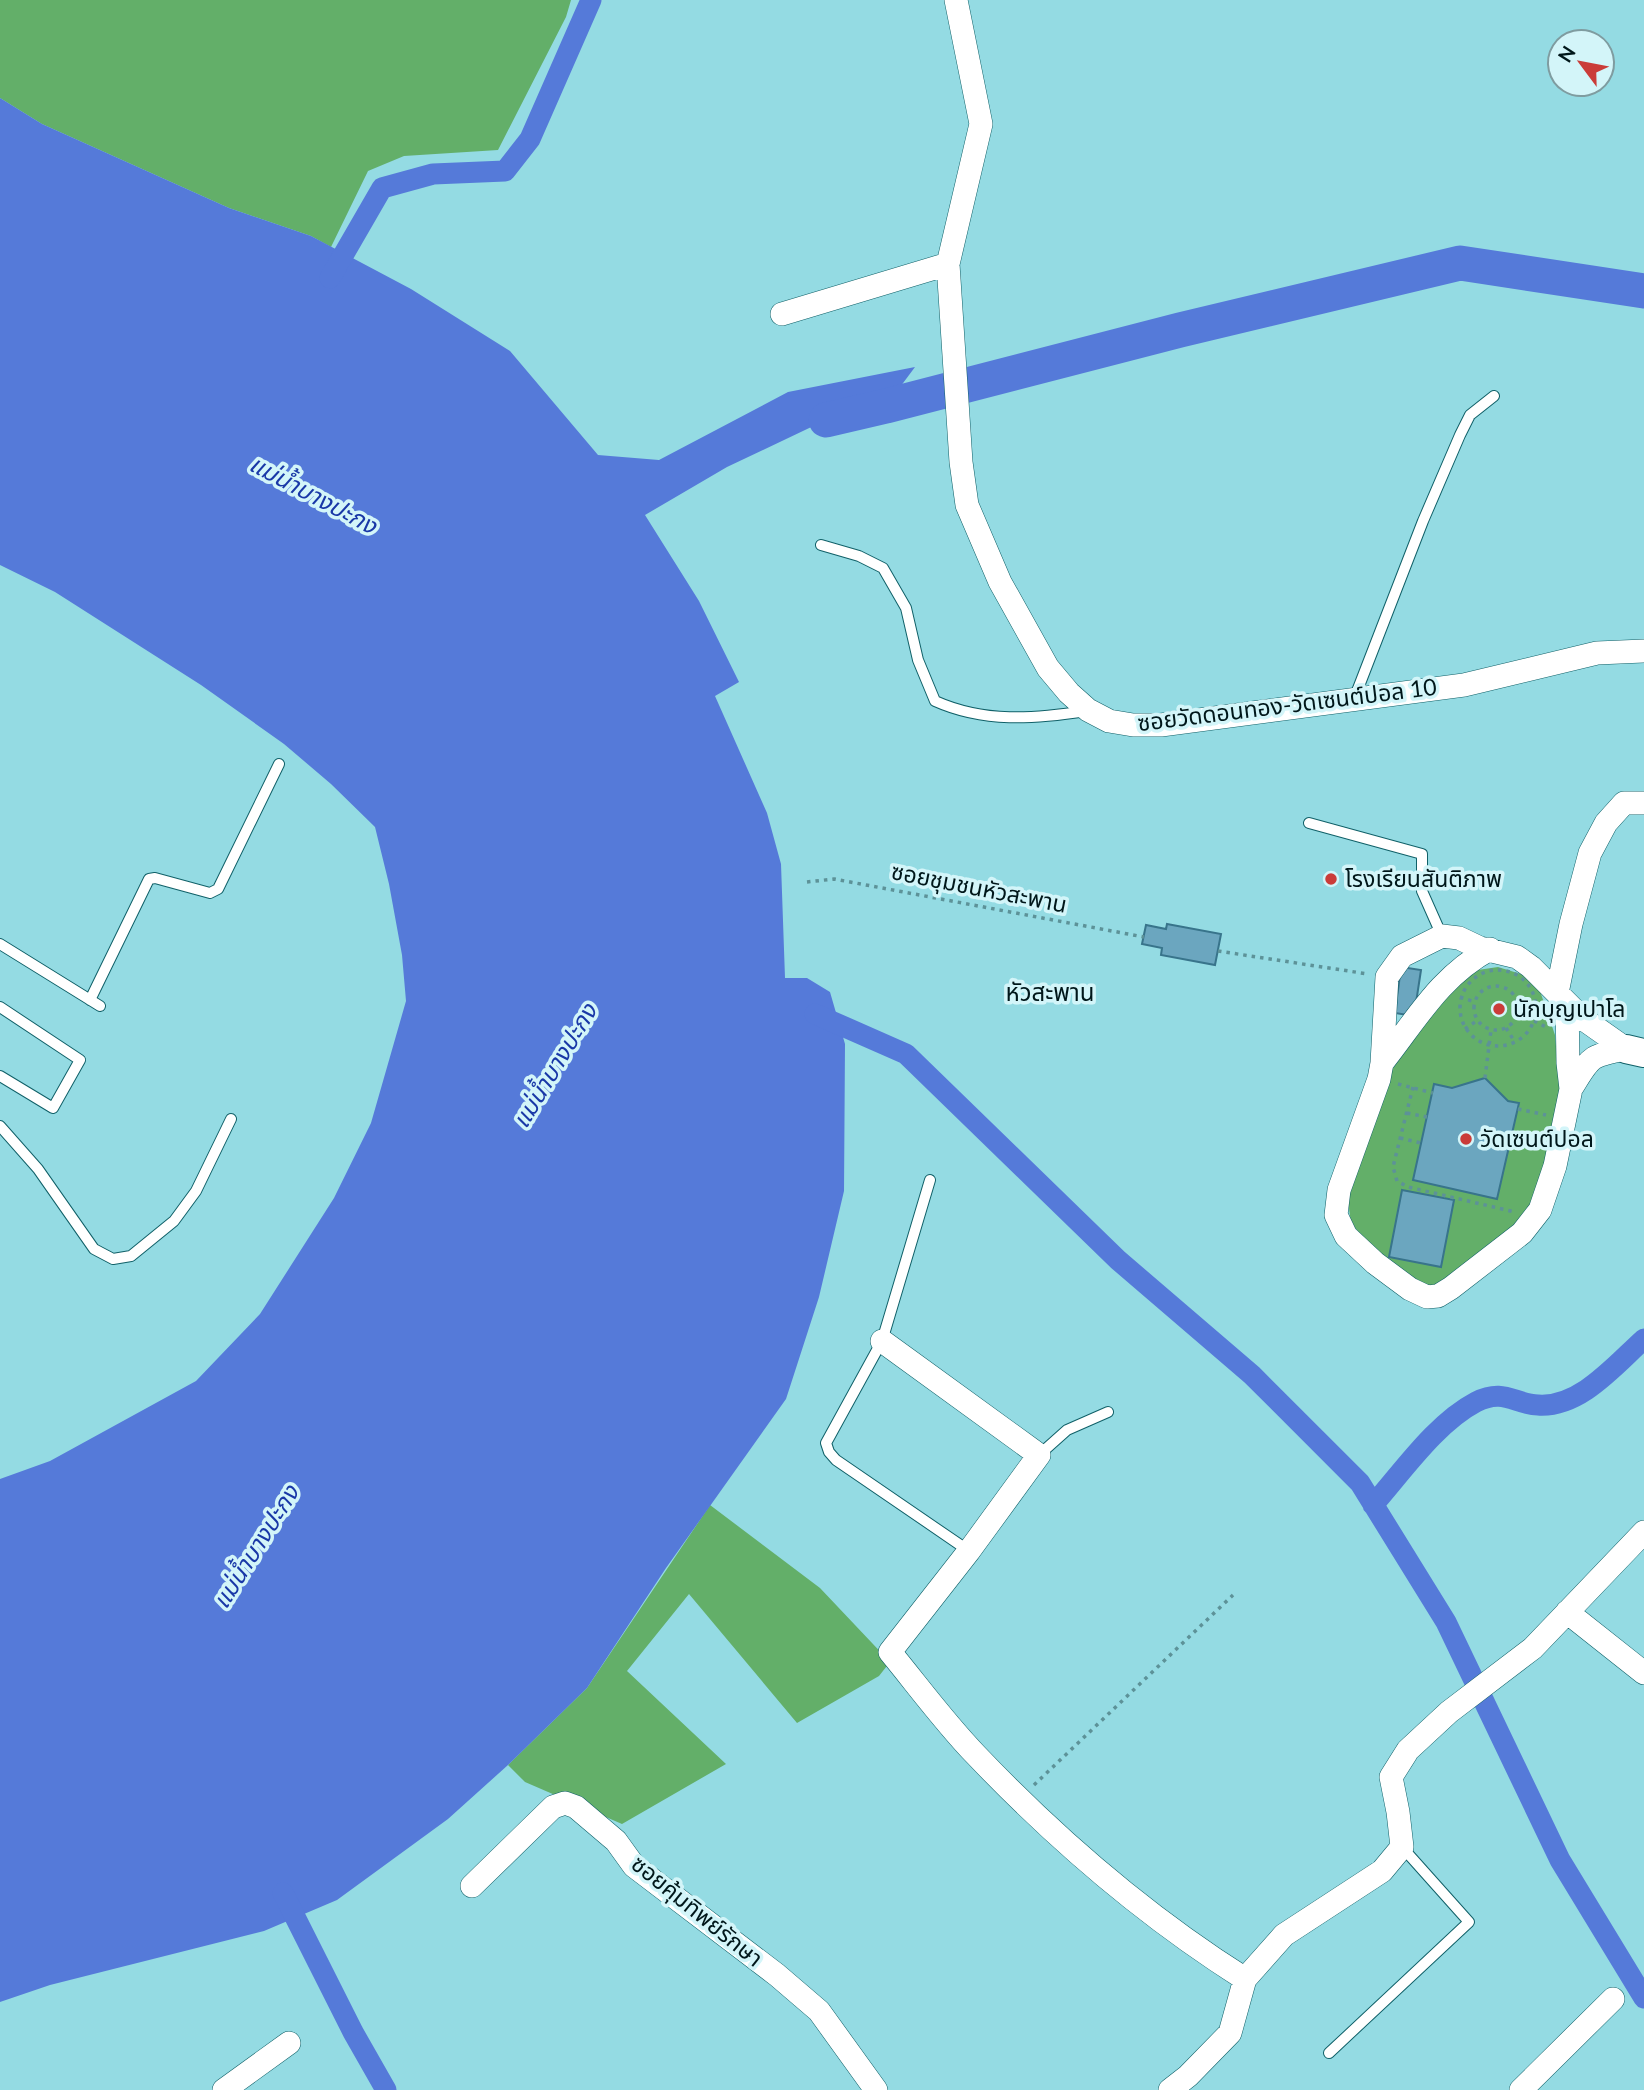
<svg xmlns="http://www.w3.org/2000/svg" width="1644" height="2090" viewBox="0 0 1644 2090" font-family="Lato,'Noto Sans Thai',sans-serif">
<rect width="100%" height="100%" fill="#94dbe3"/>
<path fill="#63af69" d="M0,0H571L566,17L498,150L404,156L368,171L331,247L311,236L229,208L42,124L0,98Z
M1498,967L1524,975L1540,991L1555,1035L1560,1093L1550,1164L1519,1227L1432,1289L1407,1278L1376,1253L1351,1223L1347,1194L1385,1080L1442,996L1471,971Z
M710,1505L820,1588L890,1662L879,1676L797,1723L689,1594L627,1671L726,1764L622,1824L525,1782L508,1765L587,1688Z"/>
<path fill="#557ad9" d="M0,98L42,124L229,208L311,236L411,289L510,351L598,455L659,460L788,392L915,367L886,406L826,420L727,467L645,515L699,601L739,682L715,696L767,813L781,864L785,978H807L830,992L845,1044L844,1191L819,1297L786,1399L666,1568L587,1688L508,1765L448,1819L337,1900L264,1931L50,1985L0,2002V1479L50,1461L196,1381L260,1314L334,1198L371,1123L406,1001L402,955L389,884L375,827L331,784L284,744L201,685L55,592L0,565Z"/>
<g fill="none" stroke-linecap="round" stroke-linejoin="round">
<path stroke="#557ad9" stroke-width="21" d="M330,278L382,188L433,174L505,171L530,139L591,0
M815,1014L906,1054L1118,1260L1252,1375L1360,1483L1446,1622L1560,1860L1644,1998
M1373,1505C1403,1471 1436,1423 1476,1402C1504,1388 1514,1404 1538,1405C1580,1408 1615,1365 1644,1339
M283,1893L353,2032L386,2090"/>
<path stroke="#557ad9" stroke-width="35" d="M826,420L886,406L1180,330L1460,263L1644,291"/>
</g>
<path fill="#6ba6bf" stroke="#38748b" stroke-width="2" d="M1167,924L1221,934L1215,965L1161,955L1162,948L1142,944L1146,925L1166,929Z
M1401,967L1421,970L1414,1016L1395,1013Z
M1485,1078L1508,1101L1519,1103L1497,1199L1413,1180L1434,1084L1452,1088Z
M1402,1190L1454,1200L1441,1267L1389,1257Z"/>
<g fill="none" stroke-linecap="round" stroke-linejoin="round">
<defs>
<path id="service" d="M821,545L859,556L883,568L906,608L918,660L935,701C984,723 1034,719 1086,711
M1354,699L1423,521L1460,435L1470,415L1494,396
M1309,823L1422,854V891L1442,936
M0,944L100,1006
M90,1000L149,879L155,878L210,893L218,889L279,764
M0,1007L80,1060L53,1108L0,1076
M0,1126L38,1169L94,1249L113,1259L131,1256L174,1221L196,1191L231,1119
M930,1180L882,1341L826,1443L829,1452L836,1460L969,1551
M1039,1455L1067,1430L1108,1412
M1329,2053L1469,1922L1402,1847"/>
<path id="minor" d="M956,0L981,124L948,264L961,462L967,505L1000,582L1048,668L1069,693L1088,710L1109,721L1133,725H1161L1464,685L1597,653L1644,651
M782,314L948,264
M1490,949C1439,977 1417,1019 1382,1063L1379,1079L1339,1190L1336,1215L1346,1236L1375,1263L1410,1289L1427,1297L1438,1296L1451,1288L1522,1233L1540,1210L1555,1166L1571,1089L1568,1063L1567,1004
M1557,993L1571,924L1590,853L1606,823L1624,803H1644
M1382,1063L1387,977L1402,956L1442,936L1459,938L1480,948L1517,957L1531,967L1582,1018L1626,1049
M1571,1089C1591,1057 1588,1056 1626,1049
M882,1341L1039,1455L969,1551L890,1652C918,1686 945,1723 976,1755C1056,1839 1147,1917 1245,1979
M1567,1612L1644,1673
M472,1886L553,1807L565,1803L576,1807L616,1841L634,1866L777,1975L819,2011L876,2090
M224,2090L289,2043
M1170,2090L1188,2076L1230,2033L1245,1979L1284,1935L1382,1871L1402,1847L1398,1812L1391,1777L1408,1750L1449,1712L1533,1648L1644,1532
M1521,2090L1613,1999"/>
<path id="tertiary" d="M1626,1049L1644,1053"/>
</defs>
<use href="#service" stroke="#106068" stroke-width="12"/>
<use href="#minor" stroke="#106068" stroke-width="24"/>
<use href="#tertiary" stroke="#106068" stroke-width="30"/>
<path stroke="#5d9298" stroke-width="3.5" stroke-dasharray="3.5 5" stroke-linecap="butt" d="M807,882L834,879L1144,937
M1218,951L1368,974
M1460 1008a38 38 0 1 1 76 0a38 38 0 1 1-76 0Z
M1474 1008a22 22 0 1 1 44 0a22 22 0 1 1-44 0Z
M1460,997L1475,1002
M1519,1013L1546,1027
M1506,1028L1515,1042
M1465,1029L1478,1020
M1485,1078L1491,1030
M1398,1084L1433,1093
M1413,1087L1393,1167L1397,1181L1408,1187L1515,1212
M1518,1109L1546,1115
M1407,1113L1427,1117
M1400,1138L1421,1143
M1034,1785L1233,1595"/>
<use href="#service" stroke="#fff" stroke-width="10"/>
<use href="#minor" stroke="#fff" stroke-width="23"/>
<use href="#tertiary" stroke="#fff" stroke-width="28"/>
</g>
<g fill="#ca3c39" stroke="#d3f5f9" stroke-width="2.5">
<circle cx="1331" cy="879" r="7"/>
<circle cx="1499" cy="1009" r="7"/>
<circle cx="1466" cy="1139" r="7"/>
</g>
<g text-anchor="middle" stroke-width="7" stroke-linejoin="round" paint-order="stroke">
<g font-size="23" fill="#00171a" stroke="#d3f5f9">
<text transform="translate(1287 705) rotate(-7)" y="8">ซอยวัดดอนทอง-วัดเซนต์ปอล 10</text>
<text transform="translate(979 888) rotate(11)" y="8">ซอยชุมชนหัวสะพาน</text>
<text transform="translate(697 1911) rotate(39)" y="8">ซอยคุ้มทิพย์รักษา</text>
</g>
<g font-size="23" fill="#00171a" stroke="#d3f5f9" text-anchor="start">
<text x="1345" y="887">โรงเรียนสันติภาพ</text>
<text x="1513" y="1017">นักบุญเปาโล</text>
<text x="1480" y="1147">วัดเซนต์ปอล</text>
</g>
<g font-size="24" font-style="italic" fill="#1938a7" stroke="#d3f5f9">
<text transform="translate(313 495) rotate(28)" y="8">แม่น้ำบางปะกง</text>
<text transform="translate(555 1066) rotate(-59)" y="8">แม่น้ำบางปะกง</text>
<text transform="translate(256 1547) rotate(-58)" y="8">แม่น้ำบางปะกง</text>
</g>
<g font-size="24" fill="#00171a" stroke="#d3f5f9">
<text x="1050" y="1001">หัวสะพาน</text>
</g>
</g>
<g transform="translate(1581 63) rotate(302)"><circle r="33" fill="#d3f5f9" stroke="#7f9ca0" stroke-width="2"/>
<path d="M0-5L12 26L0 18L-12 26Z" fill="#ca3c39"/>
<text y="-10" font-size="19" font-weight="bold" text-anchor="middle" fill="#00171a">N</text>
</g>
</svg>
